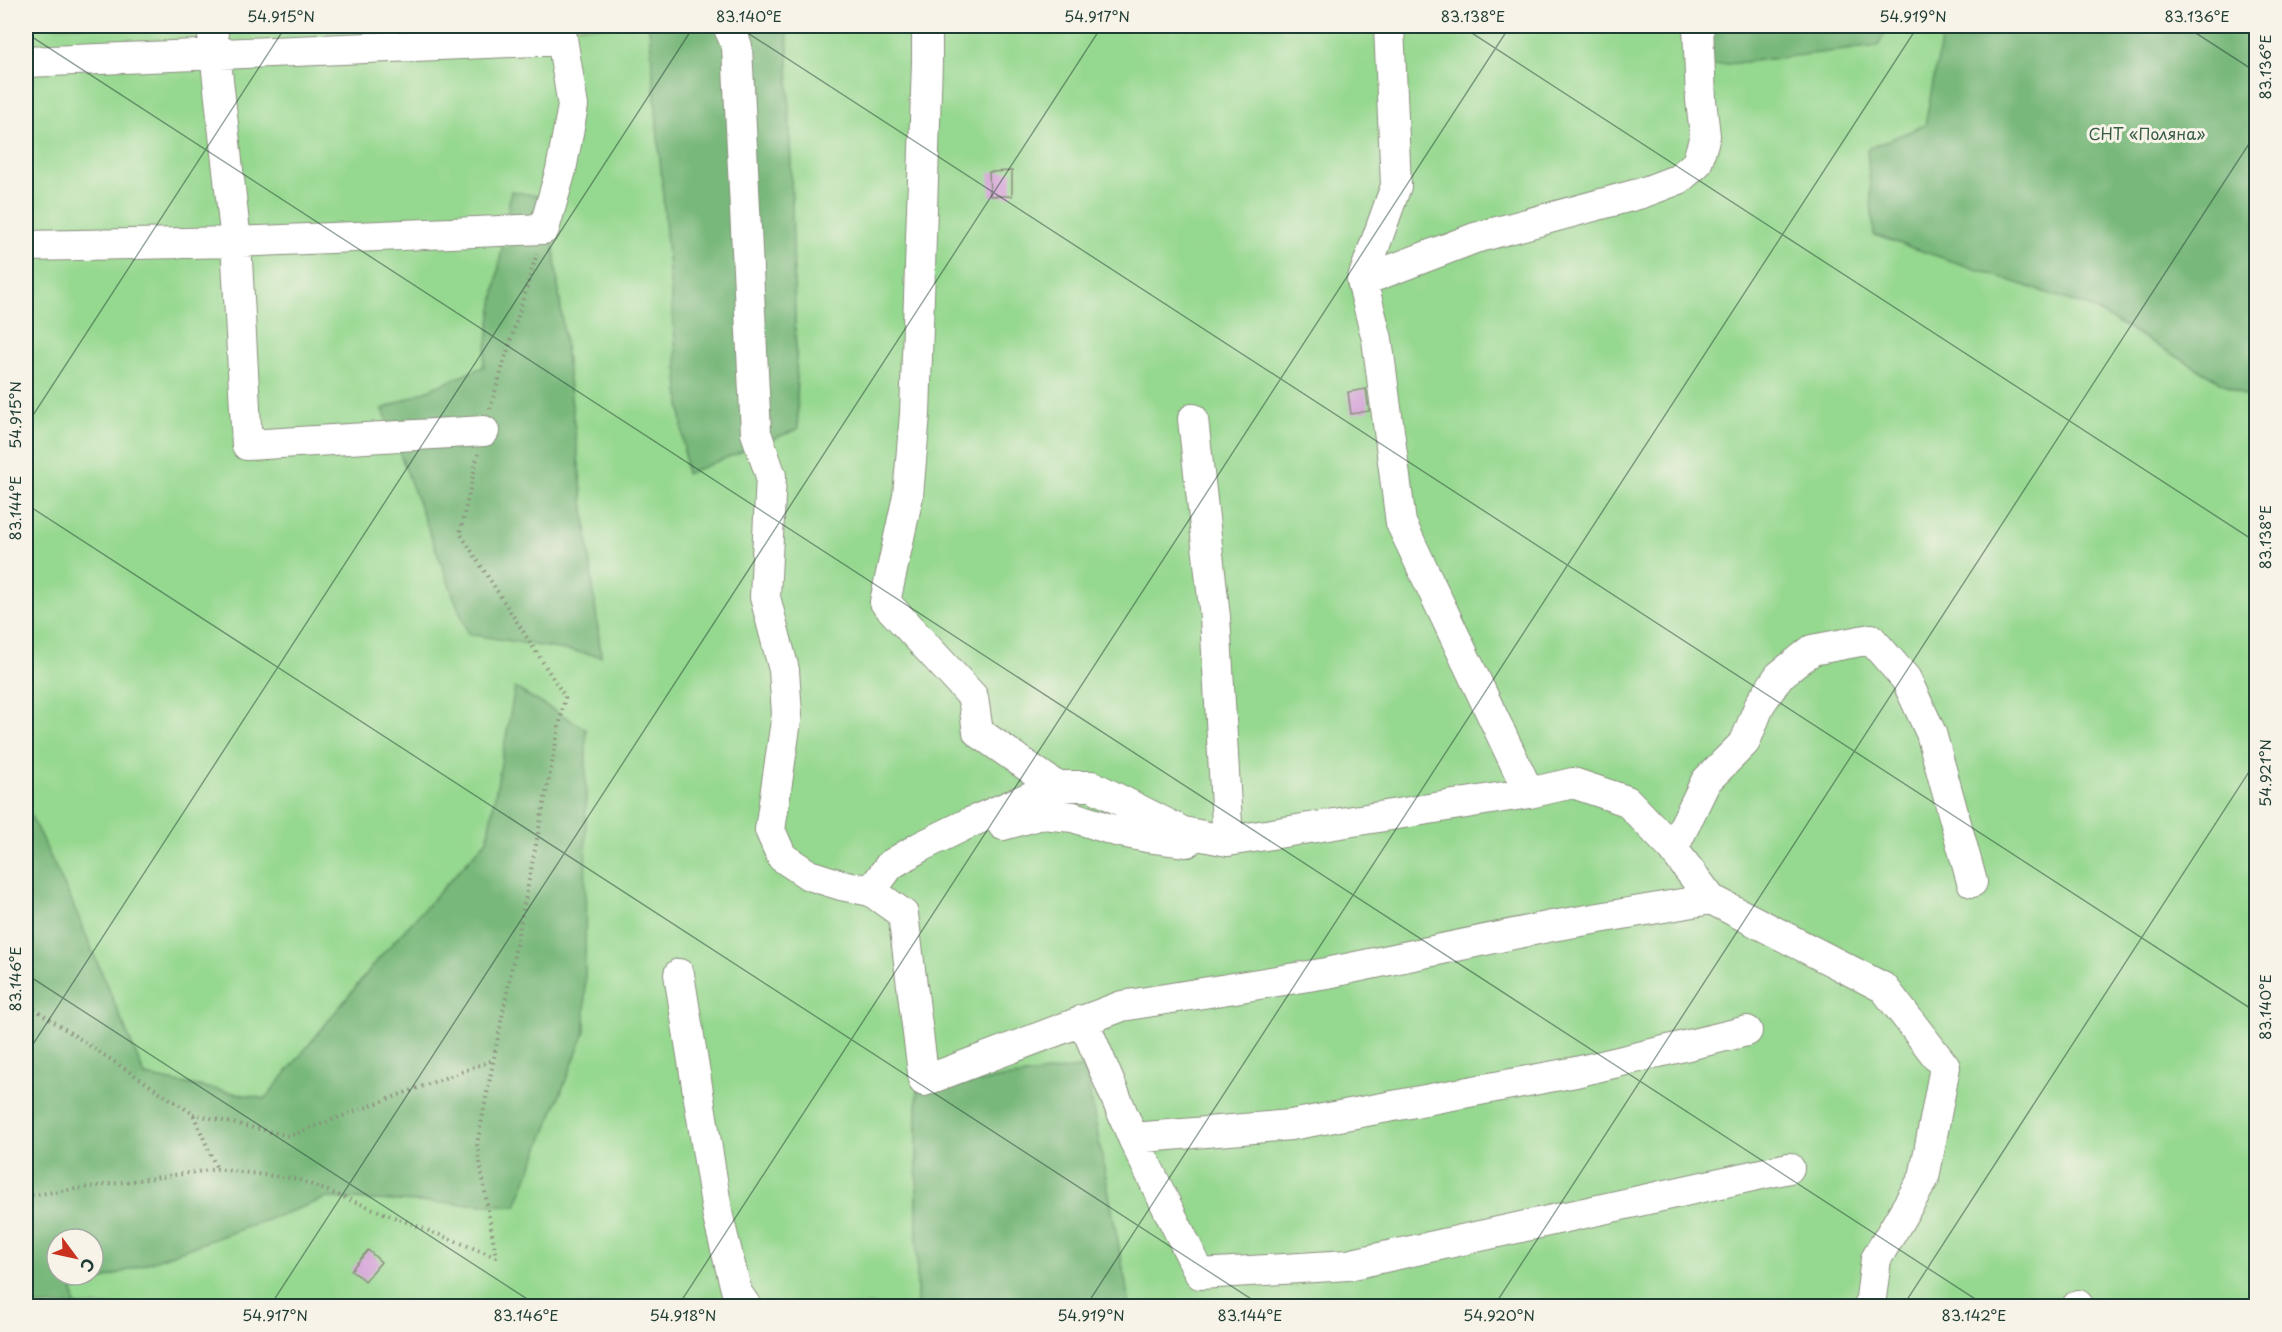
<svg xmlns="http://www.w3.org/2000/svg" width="2282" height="1332" viewBox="0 0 2282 1332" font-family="'Playpen Sans',sans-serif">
<rect width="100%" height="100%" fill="#f7f3e8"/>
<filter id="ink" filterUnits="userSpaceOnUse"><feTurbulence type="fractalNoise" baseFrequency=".0167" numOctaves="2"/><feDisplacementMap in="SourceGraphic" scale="12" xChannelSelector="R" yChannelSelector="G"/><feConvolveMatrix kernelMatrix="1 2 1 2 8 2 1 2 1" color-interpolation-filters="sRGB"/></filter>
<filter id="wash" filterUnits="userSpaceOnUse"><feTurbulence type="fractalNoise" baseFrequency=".008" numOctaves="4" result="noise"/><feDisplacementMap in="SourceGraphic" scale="24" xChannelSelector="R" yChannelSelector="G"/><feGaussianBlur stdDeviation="1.35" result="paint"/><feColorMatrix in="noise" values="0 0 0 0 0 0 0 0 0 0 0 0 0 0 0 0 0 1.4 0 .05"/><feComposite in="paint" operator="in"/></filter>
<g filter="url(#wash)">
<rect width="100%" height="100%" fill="#f5e0c8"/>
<path fill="#95d88f" stroke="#5a8a62" stroke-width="1.5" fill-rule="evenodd" d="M26,26H649L686,473L798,429L787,26H1691L1878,46L1889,26H2256L1875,235L2092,308L2256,402V1306H1130L1085,1067L917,1090V1306H75L73,1290L327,1198L516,1206L586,729L515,689L487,840L380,957L266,1099L145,1076L71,900L26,806ZM511,192L548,199L601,656L383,410L483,368Z"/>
<path fill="#78b87a" stroke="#4c7a57" stroke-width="1.5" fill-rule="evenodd" d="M649,26H787L798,429L686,474Z
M1691,26H1889L1878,46L1695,68Z
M1944,26H2256V402L2092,308L1874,235L1867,149L1925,125Z
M511,191L548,198L601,656L468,634L383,409L483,367Z
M515,688L586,729L585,1032L516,1206L327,1198L73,1290L75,1306H26V806L71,900L145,1076L265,1099L380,957L487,840ZM57,1239H93V1275H57Z
M1085,1067L1130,1306H917V1090Z"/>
<g id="blocks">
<path fill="#d09ad5" d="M1012,171V196H990L989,172Z
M1366,389L1369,411L1351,414L1348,392Z
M368,1250L381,1262L365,1281L351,1270Z"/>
</g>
</g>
<g filter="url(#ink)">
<use href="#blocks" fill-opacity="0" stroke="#8a8e7e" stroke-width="1.5"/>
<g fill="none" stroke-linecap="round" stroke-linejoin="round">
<defs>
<path id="minor" d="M212,26L236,242L247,445L484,431
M728,26L737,46L756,433L771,476L765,597L784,670L787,714L770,830L782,857L809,875L841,885L871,891L903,914L924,1081L1122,1006L1327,973L1552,926L1711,899
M927,26V62L915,414L908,496L885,602L973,697L978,732L1056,786
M1389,26L1396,186L1362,281L1377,339L1401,523L1529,793L1573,783L1627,801L1673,849L1711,899L1884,988L1945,1067L1924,1178L1876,1259L1870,1306
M26,62L562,40
M26,246L236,242L544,229L561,170L573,106L560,26
M1362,281L1475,238L1642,193L1679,179L1697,163L1705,136L1701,100L1698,26
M1193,419L1215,617L1228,841L1529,793
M1003,825L1042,814L1073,817L1116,831L1147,837L1187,842
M1673,849L1706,781L1745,742L1760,704L1779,676L1812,650L1871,639L1906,679L1931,733L1972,882
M871,891L890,865L920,847L969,823L1056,786H1092L1183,832L1228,841
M679,974L718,1217L737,1293L746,1306
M1083,1020L1133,1138L1200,1274L1348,1265L1789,1168
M1133,1138L1291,1125L1576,1072L1747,1031
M2077,1306L2078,1305"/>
</defs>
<use href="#minor" stroke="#8a8e7e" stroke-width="32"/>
<path stroke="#8a8e7e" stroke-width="4" stroke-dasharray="1.5 4.5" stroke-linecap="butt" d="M490,409L537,253
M26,1000L33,1008L193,1114L217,1169
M193,1114L289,1136L493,1060
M26,1196L217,1169L297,1179L496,1257L477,1144L565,697L460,533L478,454"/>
<use href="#minor" stroke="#fff" stroke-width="30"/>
</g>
</g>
<path fill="none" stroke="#1f3d34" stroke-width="1.5" stroke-opacity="0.45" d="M737,26L2256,1012M1461,26L2256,542M2185,26L2256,72M26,33L1986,1306M26,426L286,26M26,504L1262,1306M26,974L538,1306M26,1055L694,26M270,1306L1102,26M678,1306L1510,26M1086,1306L1918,26M1494,1306L2256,133M1903,1306L2256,761"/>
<g text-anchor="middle" stroke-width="6" stroke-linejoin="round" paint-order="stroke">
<g font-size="16" fill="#375c46" stroke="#f7f3e8">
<text x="2147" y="140">СНТ «Поляна»</text>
</g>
</g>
<rect width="2282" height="1332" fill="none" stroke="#f7f3e8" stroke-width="66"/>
<g transform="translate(75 1257) rotate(123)"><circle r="28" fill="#f7f3e8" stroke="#a1aaa0" stroke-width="1.5"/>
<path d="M0-4.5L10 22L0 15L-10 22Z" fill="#c8321e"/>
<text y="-9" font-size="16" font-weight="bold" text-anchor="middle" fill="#1f3d34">С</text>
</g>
<rect x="33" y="33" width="2216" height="1266" fill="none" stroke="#1f3d34" stroke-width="2"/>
<g font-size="15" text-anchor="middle" fill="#1f3d34">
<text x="281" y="22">54.915°N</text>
<text x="749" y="22">83.140°E</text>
<text x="1097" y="22">54.917°N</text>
<text x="1473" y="22">83.138°E</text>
<text x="1913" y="22">54.919°N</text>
<text x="2197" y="22">83.136°E</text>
<text transform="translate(2266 67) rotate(-90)" y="5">83.136°E</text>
<text transform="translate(16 415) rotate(-90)" y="5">54.915°N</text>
<text transform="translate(16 508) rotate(-90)" y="5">83.144°E</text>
<text transform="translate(2266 537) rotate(-90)" y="5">83.138°E</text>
<text transform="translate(2266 773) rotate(-90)" y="5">54.921°N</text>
<text transform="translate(16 979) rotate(-90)" y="5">83.146°E</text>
<text transform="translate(2266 1007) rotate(-90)" y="5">83.140°E</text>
<text x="275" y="1321">54.917°N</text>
<text x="526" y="1321">83.146°E</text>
<text x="683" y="1321">54.918°N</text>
<text x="1091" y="1321">54.919°N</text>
<text x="1250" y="1321">83.144°E</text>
<text x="1499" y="1321">54.920°N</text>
<text x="1974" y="1321">83.142°E</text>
</g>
</svg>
